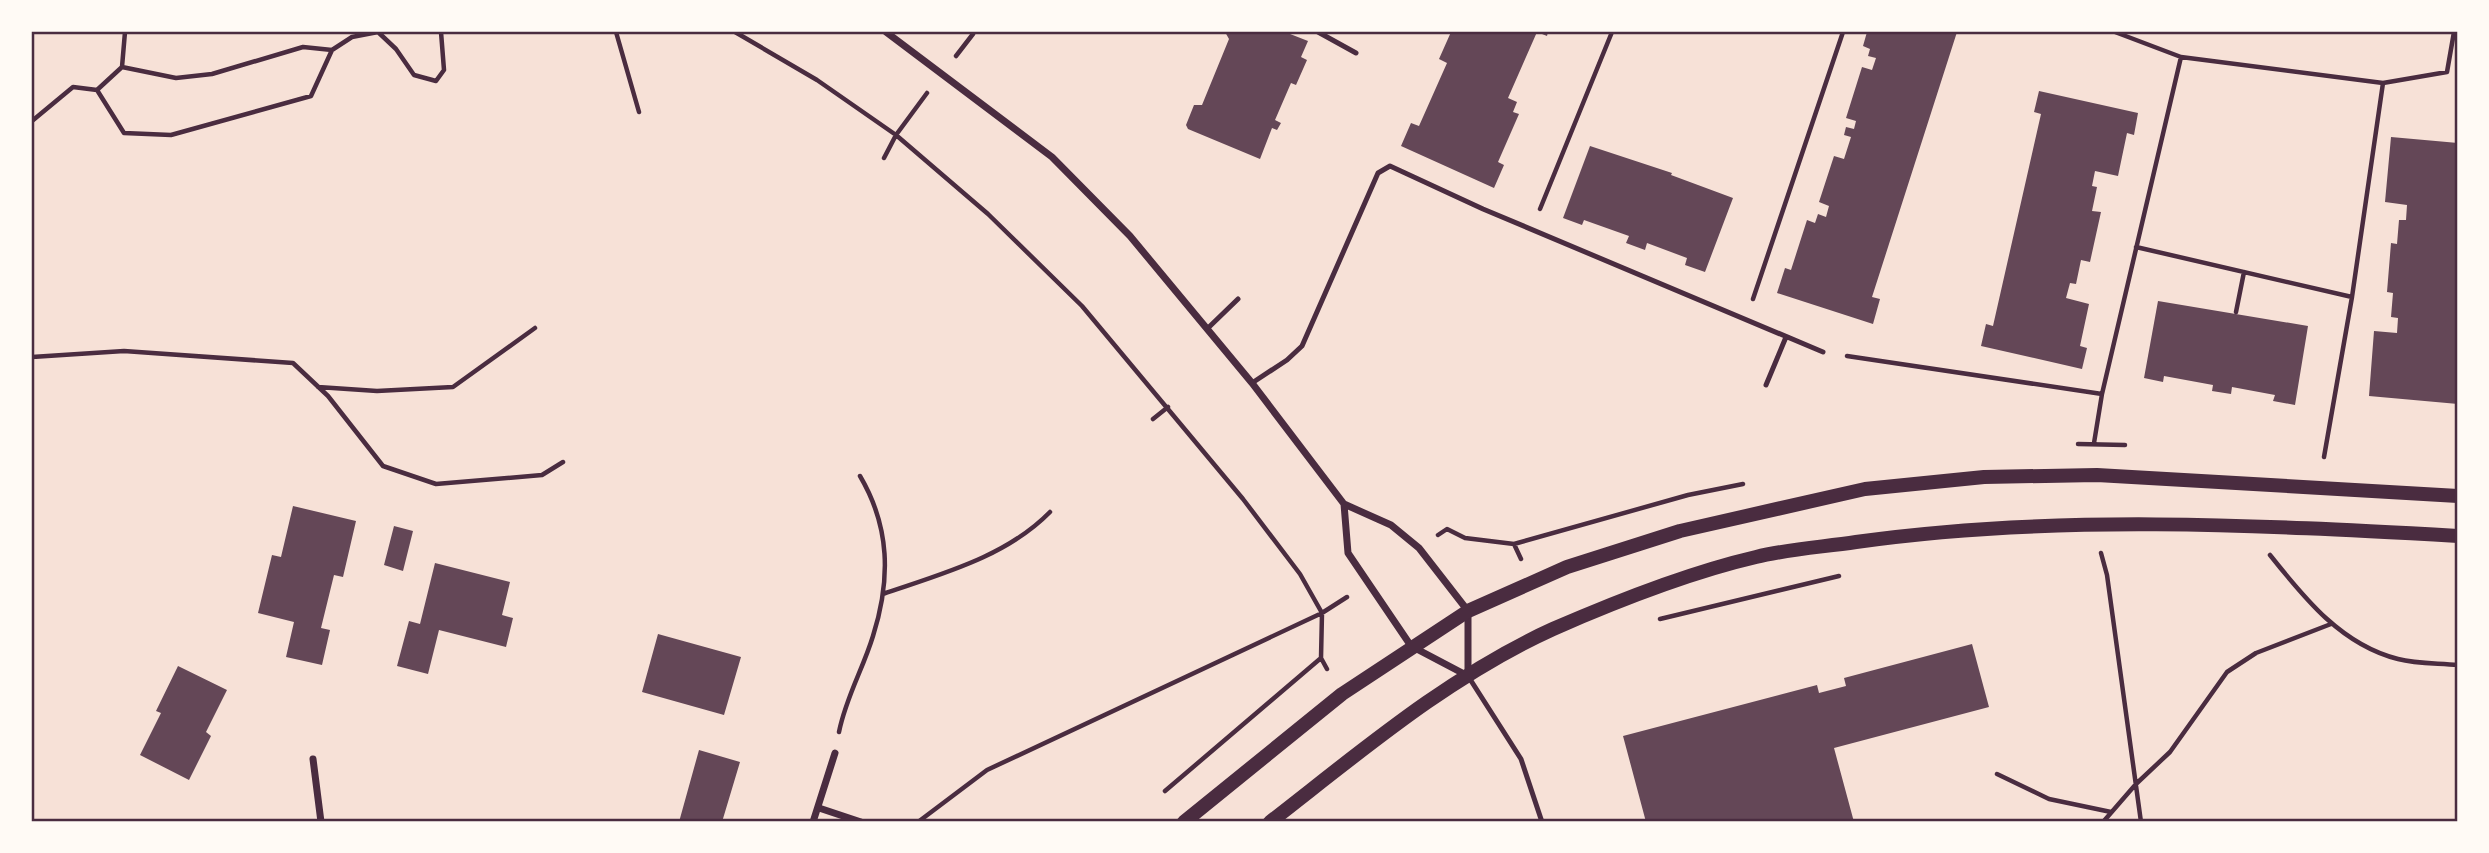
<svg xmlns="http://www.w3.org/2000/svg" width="2489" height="853" viewBox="0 0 2489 853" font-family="'Asap Condensed',sans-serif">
<rect width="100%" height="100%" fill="#f7e1d7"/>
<path fill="#644757" d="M1225,32H1285L1308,41L1301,57L1307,60L1296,85L1291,83L1275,120L1281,123L1277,130L1272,128L1260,159L1188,129L1186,125L1194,105H1202L1229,39Z
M1451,32H1548L1547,36L1537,32L1508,98L1517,102L1513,112L1519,114L1498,162L1504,165L1494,188L1401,146L1411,123L1419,126L1447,63L1439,59Z
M1867,32H1957L1872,297L1880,299L1873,324L1777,293L1785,268L1791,270L1807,220L1815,223L1818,214L1826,217L1829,206L1819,202L1834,156L1844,159L1851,137L1844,135L1846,127L1854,129L1856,121L1846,118L1862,67L1872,70L1876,58L1868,56L1870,49L1863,46Z
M2039,91L2138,113L2134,135L2127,133L2118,176L2095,171L2092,186L2097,187L2092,211L2101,212L2090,262L2081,260L2076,284L2070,283L2066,298L2089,304L2080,346L2087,348L2082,369L1981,346L1986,324L1993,326L2041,114L2034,112Z
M2391,137L2458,143V404L2369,396L2374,331L2397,333L2398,318L2391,317L2393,293L2387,292L2391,243L2397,244L2399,220H2406L2407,205L2385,202Z
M1590,146L1672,173L1671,175L1733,198L1705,272L1685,265L1687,258L1647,243L1645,250L1626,243L1629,236L1584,220L1582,225L1563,218Z
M2158,301L2308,326L2295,405L2273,401L2275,395L2232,387L2231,394L2212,391L2213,385L2164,376L2163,382L2144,378Z
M293,506L356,521L343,577L334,575L321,628L330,630L322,665L286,657L294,622L258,613L272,555L281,557Z
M394,526L413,531L403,571L384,565Z
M435,563L510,582L502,615L513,618L506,647L439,630L428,674L397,666L409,621L420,624Z
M658,634L741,657L724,715L642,692Z
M1972,644L1989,707L1834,748L1854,822H1646L1623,736L1817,685L1819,693L1846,686L1844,678Z
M178,666L227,690L206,732L211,736L189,780L140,755L161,713L156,711Z
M699,750L740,762L722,822H679Z"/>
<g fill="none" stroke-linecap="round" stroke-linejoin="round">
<path stroke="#4a2c40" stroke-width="4.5" d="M616,32L639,112
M735,32L817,80L896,135L988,214L1082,306L1243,499L1300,574L1322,613L1321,658L1327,669
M956,56L973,34
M2181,57L2383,83
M122,67L125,32
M97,90L124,133L171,135L311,96L332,50
M32,121L73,87L97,90L122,67L176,78L212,74L303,47L332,50L352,37L378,32L396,49L414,75L436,81L444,70L441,32
M884,158L896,135L927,93
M1540,209L1612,32
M2136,247L2352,297
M1753,299L1843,32
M2236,312L2244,272
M1847,356L2102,394L2094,443
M32,357L124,351L293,363L328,396L383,466L436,484L542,475L563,462
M318,387L377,391L453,387L535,328
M2102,394L2181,57L2115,32
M1153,419L1168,407
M2078,444L2125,445
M2324,457L2352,297L2383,83L2447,72L2454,32
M1438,535L1447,529L1465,538L1514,544L1688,495L1743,484
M1514,544L1521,559
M2101,553L2107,575L2141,822
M2270,555C2305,599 2342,645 2398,659C2417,664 2438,663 2458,665
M883,594C941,574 1006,557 1050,512
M1660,619L1839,576
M839,732C846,697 863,669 873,636C891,579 890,527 860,476
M1997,774L2049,799L2111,812
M1165,791L1321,658
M918,822L987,770L1322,613L1347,597
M2103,822L2136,784L2170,752L2227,672L2256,653L2331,624"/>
<path stroke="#4a2c40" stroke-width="5" d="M1318,32L1356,53
M1207,329L1238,299
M1252,383L1287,360L1302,346L1378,173L1390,166L1483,209L1823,352
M1766,385L1786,337
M1468,676L1521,759L1542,822"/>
<path stroke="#4a2c40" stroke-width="7" d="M886,32L1052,157L1130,236L1252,383L1344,504L1391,525L1419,548L1468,611V676L1411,646L1348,553L1344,504
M313,759L321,822
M819,808L861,822
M813,822L835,753"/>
<path stroke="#4a2c40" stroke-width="14" d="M1184,822L1342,694L1468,611L1567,567L1680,531L1865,489L1984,477L2097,475L2458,496
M1270,822C1359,753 1449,676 1553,629C1617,601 1687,573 1756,557C1788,549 1823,547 1856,542C2055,514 2257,525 2458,536"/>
</g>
<rect width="2489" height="853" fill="none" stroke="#fffaf5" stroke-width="66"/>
<rect x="33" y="33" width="2423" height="787" fill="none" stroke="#4a2c40" stroke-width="2.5"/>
</svg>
